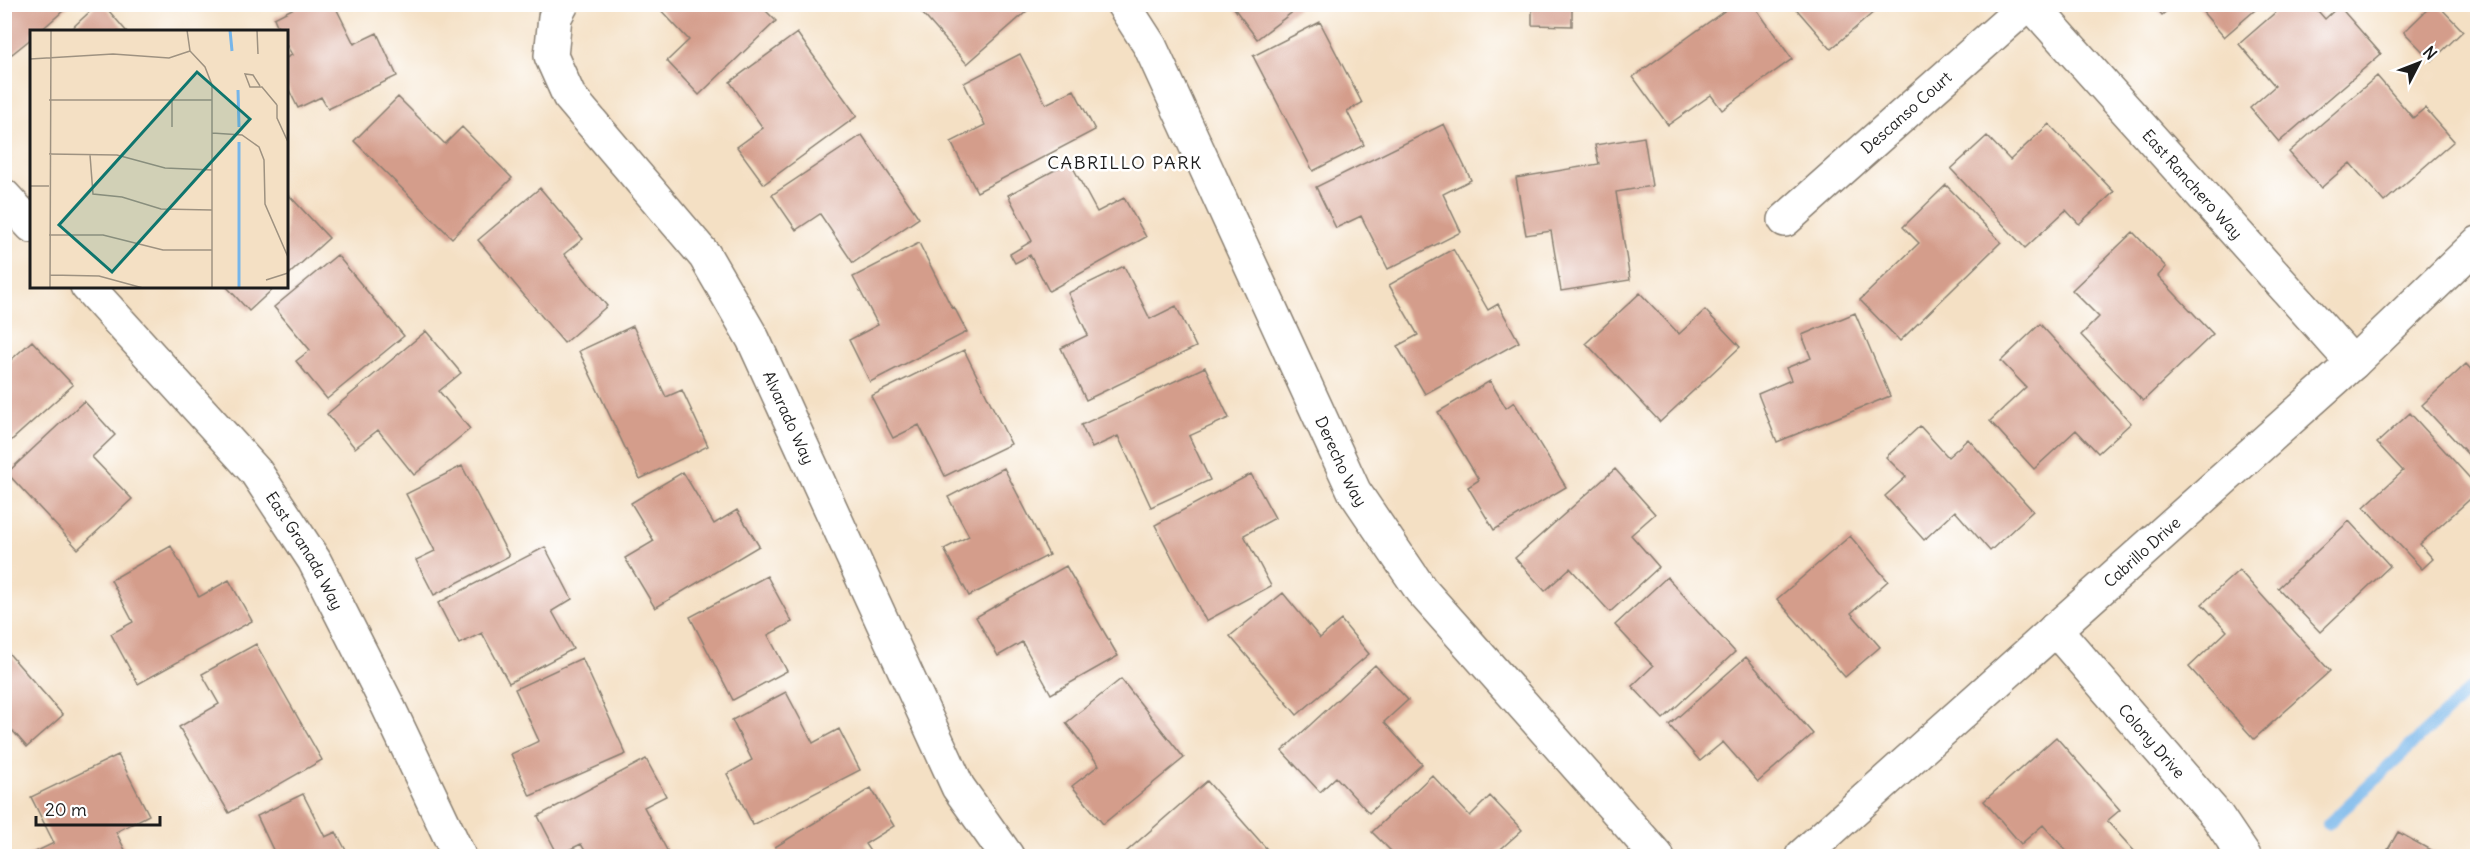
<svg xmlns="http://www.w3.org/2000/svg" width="2482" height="861" viewBox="0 0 2482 861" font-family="Delius,sans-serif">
<rect width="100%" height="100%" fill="#fff"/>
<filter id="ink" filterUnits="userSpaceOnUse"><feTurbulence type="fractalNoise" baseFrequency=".0167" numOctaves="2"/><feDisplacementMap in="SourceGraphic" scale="12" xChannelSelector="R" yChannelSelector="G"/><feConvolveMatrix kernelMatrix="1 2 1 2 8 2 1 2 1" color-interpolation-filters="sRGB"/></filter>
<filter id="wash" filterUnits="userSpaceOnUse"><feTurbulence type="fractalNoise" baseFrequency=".008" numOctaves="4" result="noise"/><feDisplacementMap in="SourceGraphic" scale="24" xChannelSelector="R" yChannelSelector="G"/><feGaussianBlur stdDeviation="1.35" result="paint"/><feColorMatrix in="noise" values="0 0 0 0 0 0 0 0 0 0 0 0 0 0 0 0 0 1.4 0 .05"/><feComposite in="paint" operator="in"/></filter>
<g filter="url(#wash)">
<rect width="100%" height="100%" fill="#f4e0c4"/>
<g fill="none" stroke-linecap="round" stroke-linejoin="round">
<path stroke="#76b5e9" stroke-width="12" d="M2328,824L2478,682"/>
</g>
<g id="blocks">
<path fill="#d49d8b" d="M4,4H71L39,32H32V38L12,54L4,46Z
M98,4H103L127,32H68Z
M302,4H334L354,44L377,33L397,76L328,109L321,97L298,108L286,84V58L292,55L286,44V32H280L274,18Z
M655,4H759L776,21L699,95L667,61L689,40Z
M914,4H1021L1027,11L967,64Z
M1231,4H1303L1257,39Z
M1532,4H1572V26L1532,25Z
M1734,4H1753L1792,59L1722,110L1711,95L1668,125L1633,77Z
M1792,4H1869L1875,11L1831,49Z
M2153,4H2175L2162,15Z
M2196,4H2262L2224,37Z
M2285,4H2312L2325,19L2339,6L2381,54L2279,142L2250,108L2275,86L2239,44Z
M2433,4H2437L2463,31L2432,61L2404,32Z
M1320,22L1362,103L1347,111L1364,145L1313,171L1253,56Z
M797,33L857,116L764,184L737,147L763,128L730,82Z
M1020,54L1046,104L1074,90L1095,130L977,192L951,142L985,125L964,83Z
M2377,76L2413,118L2425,108L2454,141L2384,202L2350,163L2321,188L2289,152Z
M398,97L445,144L462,127L512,178L452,238L354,141Z
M1444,124L1471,180L1443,194L1461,232L1388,269L1361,216L1336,228L1316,187Z
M2049,124L2114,192L2079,224L2066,210L2025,248L1951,169L1987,136L2010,160Z
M862,135L919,218L853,263L820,214L796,230L772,195Z
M1644,137L1652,186L1616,192L1630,280L1561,291L1551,231L1526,235L1516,178L1599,164L1595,145Z
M1070,162L1097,212L1124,198L1146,237L1049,291L1030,255L1015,263L1010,254L1032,241L1008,195Z
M1946,185L2001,242L1900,341L1860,300L1919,243L1903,227Z
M540,188L583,239L564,254L607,306L564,343L478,240Z
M286,192L329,238L286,277Z
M2133,232L2166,267L2158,276L2213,334L2143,401L2081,335L2099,317L2072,290Z
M919,243L952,308L954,307L967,332L870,382L849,340L878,325L853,277Z
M1453,249L1488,310L1498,304L1519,342L1425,394L1397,346L1418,335L1389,285Z
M337,255L404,336L327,399L296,361L310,350L274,307Z
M1124,266L1150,319L1176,306L1196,347L1086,400L1061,348L1088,335L1068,293Z
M226,286H276L249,311Z
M1640,293L1679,334L1705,310L1740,347L1660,422L1586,343Z
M1855,313L1890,396L1777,442L1758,394L1791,380L1786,368L1811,358L1802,335Z
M2040,324L2131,423L2098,453L2076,430L2034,469L1990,421L2026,387L2001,361Z
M633,326L666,397L682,390L708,446L640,479L579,351Z
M426,331L461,373L439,391L470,429L414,475L378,430L355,448L327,414Z
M32,341L73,385L4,447V366Z
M964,350L1011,444L945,476L919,425L893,438L871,396Z
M2466,364L2478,377V465L2422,405Z
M1205,367L1229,418L1189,436L1210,480L1151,507L1118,436L1092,448L1081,425Z
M1490,381L1506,408L1514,402L1566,487L1494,530L1468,487L1479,480L1438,412Z
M84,401L115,435L92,457L132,499L78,549L7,473Z
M2410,413L2478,487V492L2420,544L2433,559L2422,569L2364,507L2403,471L2377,443Z
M1920,426L1948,457L1968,439L2033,511L1990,551L1955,511L1924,540L1885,496L1906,477L1886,457Z
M462,466L509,556L434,595L416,560L435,551L406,494Z
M1004,468L1049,555L969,596L944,549L969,536L948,497Z
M1615,469L1655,514L1631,535L1659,567L1610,612L1570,568L1545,591L1515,558Z
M683,472L714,524L737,510L759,546L655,608L625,558L654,541L631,503Z
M1251,474L1275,518L1244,535L1271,586L1206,621L1155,525Z
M2349,521L2390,566L2320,632L2278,588Z
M1850,536L1888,581L1851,613L1880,647L1845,677L1777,599Z
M171,546L199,597L229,580L252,621L138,684L111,634L133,622L111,580Z
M545,547L572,599L552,611L573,649L509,683L482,633L459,644L438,603Z
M1066,566L1118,656L1051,694L1022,642L998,656L976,617Z
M2239,570L2330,671L2254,739L2189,667L2227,631L2202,604Z
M767,576L792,622L768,635L787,671L733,700L690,617Z
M1667,577L1735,652L1663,719L1632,686L1653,666L1615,625Z
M1283,593L1320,638L1341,620L1369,654L1297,715L1230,636Z
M256,644L322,760L229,813L179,727L219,704L202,674Z
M4,648L63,715L27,747L4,721Z
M1746,657L1813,734L1758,782L1723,742L1700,761L1669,725Z
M582,658L626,754L530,796L511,754L539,741L515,689Z
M1375,665L1408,700L1384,722L1422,764L1369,813L1336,777L1320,792L1282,751Z
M1121,679L1184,758L1103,824L1072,786L1099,765L1066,723Z
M786,692L813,743L839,729L860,770L753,825L727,774L752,760L732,720Z
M2056,737L2120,810L2107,821L2136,853L2132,856H2071L2043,825L2021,844L1984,801Z
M118,755L149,815L116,832L128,856H27L54,843L31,797Z
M646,759L666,796L644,807L670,856H588L581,844L558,855L538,816Z
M1432,775L1470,816L1490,796L1522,830L1493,856H1396L1372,832Z
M1207,781L1273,856H1131L1126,852Z
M871,788L894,826L865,844L873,856H781L775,847Z
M303,794L325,837L336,832L349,856H276L257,816Z
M2398,832L2441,856H2384Z"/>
</g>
</g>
<g filter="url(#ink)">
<use href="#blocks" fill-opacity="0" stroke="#887e70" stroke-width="1.5"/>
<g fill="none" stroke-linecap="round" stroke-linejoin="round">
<defs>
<g id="minor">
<path id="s1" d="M562,4L555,17L551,56L569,96L705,256L753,339L958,787L1007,856"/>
<path id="s2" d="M1123,4L1150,46L1354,491L1421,590L1657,856"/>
<path id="s3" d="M2031,4L2353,363"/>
<path d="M4,196L32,226"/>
<path id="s4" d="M1785,220L2028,4"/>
<path id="s5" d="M87,286L256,472L314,560L387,704L459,856"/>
<path id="s6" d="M2055,629L2217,816L2244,856"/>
<path id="s7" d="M1802,856L2353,363L2478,243"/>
</g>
</defs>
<use href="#minor" stroke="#887e70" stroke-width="36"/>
<use href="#minor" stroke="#fff" stroke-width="33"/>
</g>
</g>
<g text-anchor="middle" stroke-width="5" stroke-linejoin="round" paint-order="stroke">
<g font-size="16" fill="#1c1c1c" stroke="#fff">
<text dy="6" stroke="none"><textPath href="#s4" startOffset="162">Descanso Court</textPath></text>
<text dy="6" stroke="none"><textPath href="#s3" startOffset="242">East Ranchero Way</textPath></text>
<text dy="6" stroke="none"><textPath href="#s1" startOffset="490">Alvarado Way</textPath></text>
<text dy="6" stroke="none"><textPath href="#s2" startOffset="507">Derecho Way</textPath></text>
<text dy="6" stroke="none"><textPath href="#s5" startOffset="344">East Granada Way</textPath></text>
<text dy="6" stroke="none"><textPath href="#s7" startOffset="456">Cabrillo Drive</textPath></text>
<text dy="6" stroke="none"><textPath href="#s6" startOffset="148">Colony Drive</textPath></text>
</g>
<g font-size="18" letter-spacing="1.5" fill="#1c1c1c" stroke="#fff">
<text x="1125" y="169">CABRILLO PARK</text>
</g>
</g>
<g transform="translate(30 30)">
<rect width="258" height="258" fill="#f4e0c4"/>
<path fill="none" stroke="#76b5e9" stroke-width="3" d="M200,0L202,21M208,60L209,97M209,258V112"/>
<path fill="none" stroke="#9e9281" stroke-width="1.5" d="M157,0L160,21L175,37L182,55V258M227,0L228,24M0,29L83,24L139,28L160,21M230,56L223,45L215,44L220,57H232L247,75M19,70H182M247,75V88L258,112M142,97V70M182,103L212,105L229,117L234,130L235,174L258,227M19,124L87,125L135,138L182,140M60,125L63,164L92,167L131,179L182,180M0,156H19M19,205H73L133,220H182M20,245L69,246L113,258M236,250L258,243M20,258L21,0"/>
<path fill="#0f766e" fill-opacity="0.15" stroke="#0f766e" stroke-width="3" d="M167,42L220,89L82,242L29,195Z"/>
<rect width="258" height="258" fill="none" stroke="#1c1c1c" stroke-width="3"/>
</g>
<rect width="2482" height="861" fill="none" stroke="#fff" stroke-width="24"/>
<g transform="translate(2419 63) rotate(48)" stroke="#ffffff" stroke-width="4.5" paint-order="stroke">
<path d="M0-4.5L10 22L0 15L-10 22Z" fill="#1c1c1c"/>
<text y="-9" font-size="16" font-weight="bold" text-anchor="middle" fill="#1c1c1c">N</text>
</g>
<path d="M36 816v9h124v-9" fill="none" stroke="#1c1c1c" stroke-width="3"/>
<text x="45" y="816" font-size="18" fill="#1c1c1c" stroke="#ffffff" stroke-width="4.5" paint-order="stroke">20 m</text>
</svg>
